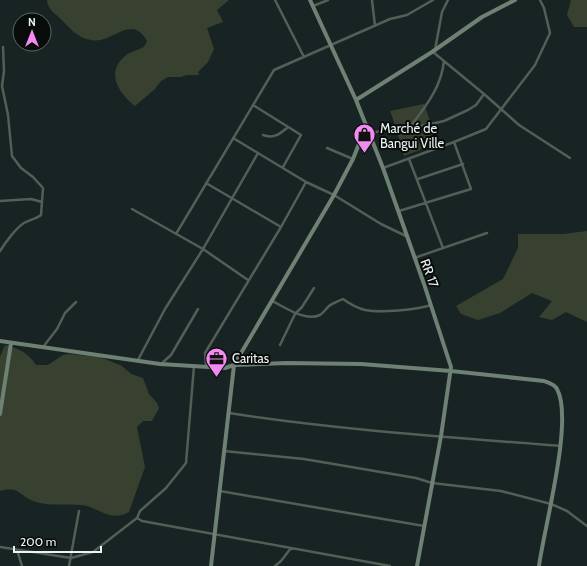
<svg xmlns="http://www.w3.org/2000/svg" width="587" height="566" viewBox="0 0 587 566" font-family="Cabin,sans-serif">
<rect width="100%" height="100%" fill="#182423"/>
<path fill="#38412f" d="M47,0H229L217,10L223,22L207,28L214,49L208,62L198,72L199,75H186L181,77H168L161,81L155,89L135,106C120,94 105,74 124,57C129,52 138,50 144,47L147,41C131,12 112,45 91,40C78,38 69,28 61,19C55,14 47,8 47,0Z
M571,0H587V27H574L567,15Z
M424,104L438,143L404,156L394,122L390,111Z
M587,231V322L566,312L552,320L539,317L552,301L532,293L500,313L478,320L461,314L456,306L503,279L518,248V234H563Z
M6,345C20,349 28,353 36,365H48L63,355L69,354L100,357L122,366L131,374L143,378L149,394L157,403L159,408L152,421H143L137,427L145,467L129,512C110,523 99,507 82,505C67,503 49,507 33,501C18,495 20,486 0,491V357L4,347Z"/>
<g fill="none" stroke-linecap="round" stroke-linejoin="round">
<path stroke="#525e56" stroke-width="2.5" d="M275,0L304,57
M372,0L375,26
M313,6L328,0
M435,50L442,12L448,0
M433,52L484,94L519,125L570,158
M253,105L301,135L283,167
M410,127C426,106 441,88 444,61
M369,133L427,125L444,121L468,110L476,105L484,94
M263,135C274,139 280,134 288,127
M233,138L306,182L334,195L381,224L406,236
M327,148L353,159
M409,159L443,248
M383,168L454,142L486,129L535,65L550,33L544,8L540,0
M418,179L463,164
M206,183L281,227
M0,201L31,199L42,202
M132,209L203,249L248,280
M399,211L471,189L454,142
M176,234L274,70L390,19L407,15L433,0
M0,251C5,243 16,228 24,223C29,220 36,219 41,215L43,188L33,177L21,168L12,156L8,115L2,86L4,71L3,47
M414,258L487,233
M272,301C285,307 305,322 320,315C323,313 326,309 329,306C333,303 339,301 343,299C350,304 357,308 365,310C381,313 416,310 431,305
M280,345L295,314L302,307L314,288
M43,347L57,329L65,313L76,302
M138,360L165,309L203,249L258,153
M161,364L171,355L198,309
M206,367L205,353L281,227L306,182
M229,413C339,430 450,437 561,446
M224,451L304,459L416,478L432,483L501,491L551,504L567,511L587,526
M220,491L424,526
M137,518L142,521L390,566
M0,547L71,558L93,552L137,518L140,511L166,488L186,463L194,366
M17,550L22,566
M69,566L79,511
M275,566L281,561L291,548"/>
<path stroke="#6d8174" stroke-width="4" d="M310,0L356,100L383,168L424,284L451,367L441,436L417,566
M356,100L432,52L482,17L515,0
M0,341L160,364L225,368L234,365L286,363L361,364L451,371L544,381C549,383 554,384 557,389C574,420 544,528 539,566
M0,414L11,343
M211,566L234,365L334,195L353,159L366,126"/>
</g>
<defs>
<symbol id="shop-pin" viewBox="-11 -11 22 30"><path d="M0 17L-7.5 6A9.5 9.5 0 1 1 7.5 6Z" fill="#f38af1" stroke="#070c0b"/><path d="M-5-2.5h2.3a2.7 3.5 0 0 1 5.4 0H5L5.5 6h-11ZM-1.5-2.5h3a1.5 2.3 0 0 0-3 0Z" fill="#111"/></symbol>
<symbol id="office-pin" viewBox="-11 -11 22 30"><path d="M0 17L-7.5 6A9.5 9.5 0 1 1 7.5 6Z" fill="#f38af1" stroke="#070c0b"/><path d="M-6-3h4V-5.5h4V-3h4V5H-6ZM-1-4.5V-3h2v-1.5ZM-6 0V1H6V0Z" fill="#111"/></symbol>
</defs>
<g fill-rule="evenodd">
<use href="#shop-pin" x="352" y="122" width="25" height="34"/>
<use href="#office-pin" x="204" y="346" width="25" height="34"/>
</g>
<g text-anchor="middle" stroke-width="4" stroke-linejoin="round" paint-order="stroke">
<g font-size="13" fill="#edf4f3" stroke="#070c0b" text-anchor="start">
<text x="380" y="133">Marché de<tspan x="380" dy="15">Bangui Ville</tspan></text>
<text x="232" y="363">Caritas</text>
</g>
<g font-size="13" fill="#edf4f3" stroke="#070c0b">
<text transform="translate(430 273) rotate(70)" y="5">RR 17</text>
</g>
</g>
<g transform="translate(32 32)"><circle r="19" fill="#070c0b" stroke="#636968"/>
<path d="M0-3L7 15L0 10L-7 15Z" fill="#f38af1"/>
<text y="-6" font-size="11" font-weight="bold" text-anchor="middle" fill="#edf4f3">N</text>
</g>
<path d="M14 546v6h87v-6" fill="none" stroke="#edf4f3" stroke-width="2"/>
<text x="20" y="546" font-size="12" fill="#edf4f3" stroke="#070c0b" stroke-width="3" paint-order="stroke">200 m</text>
</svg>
